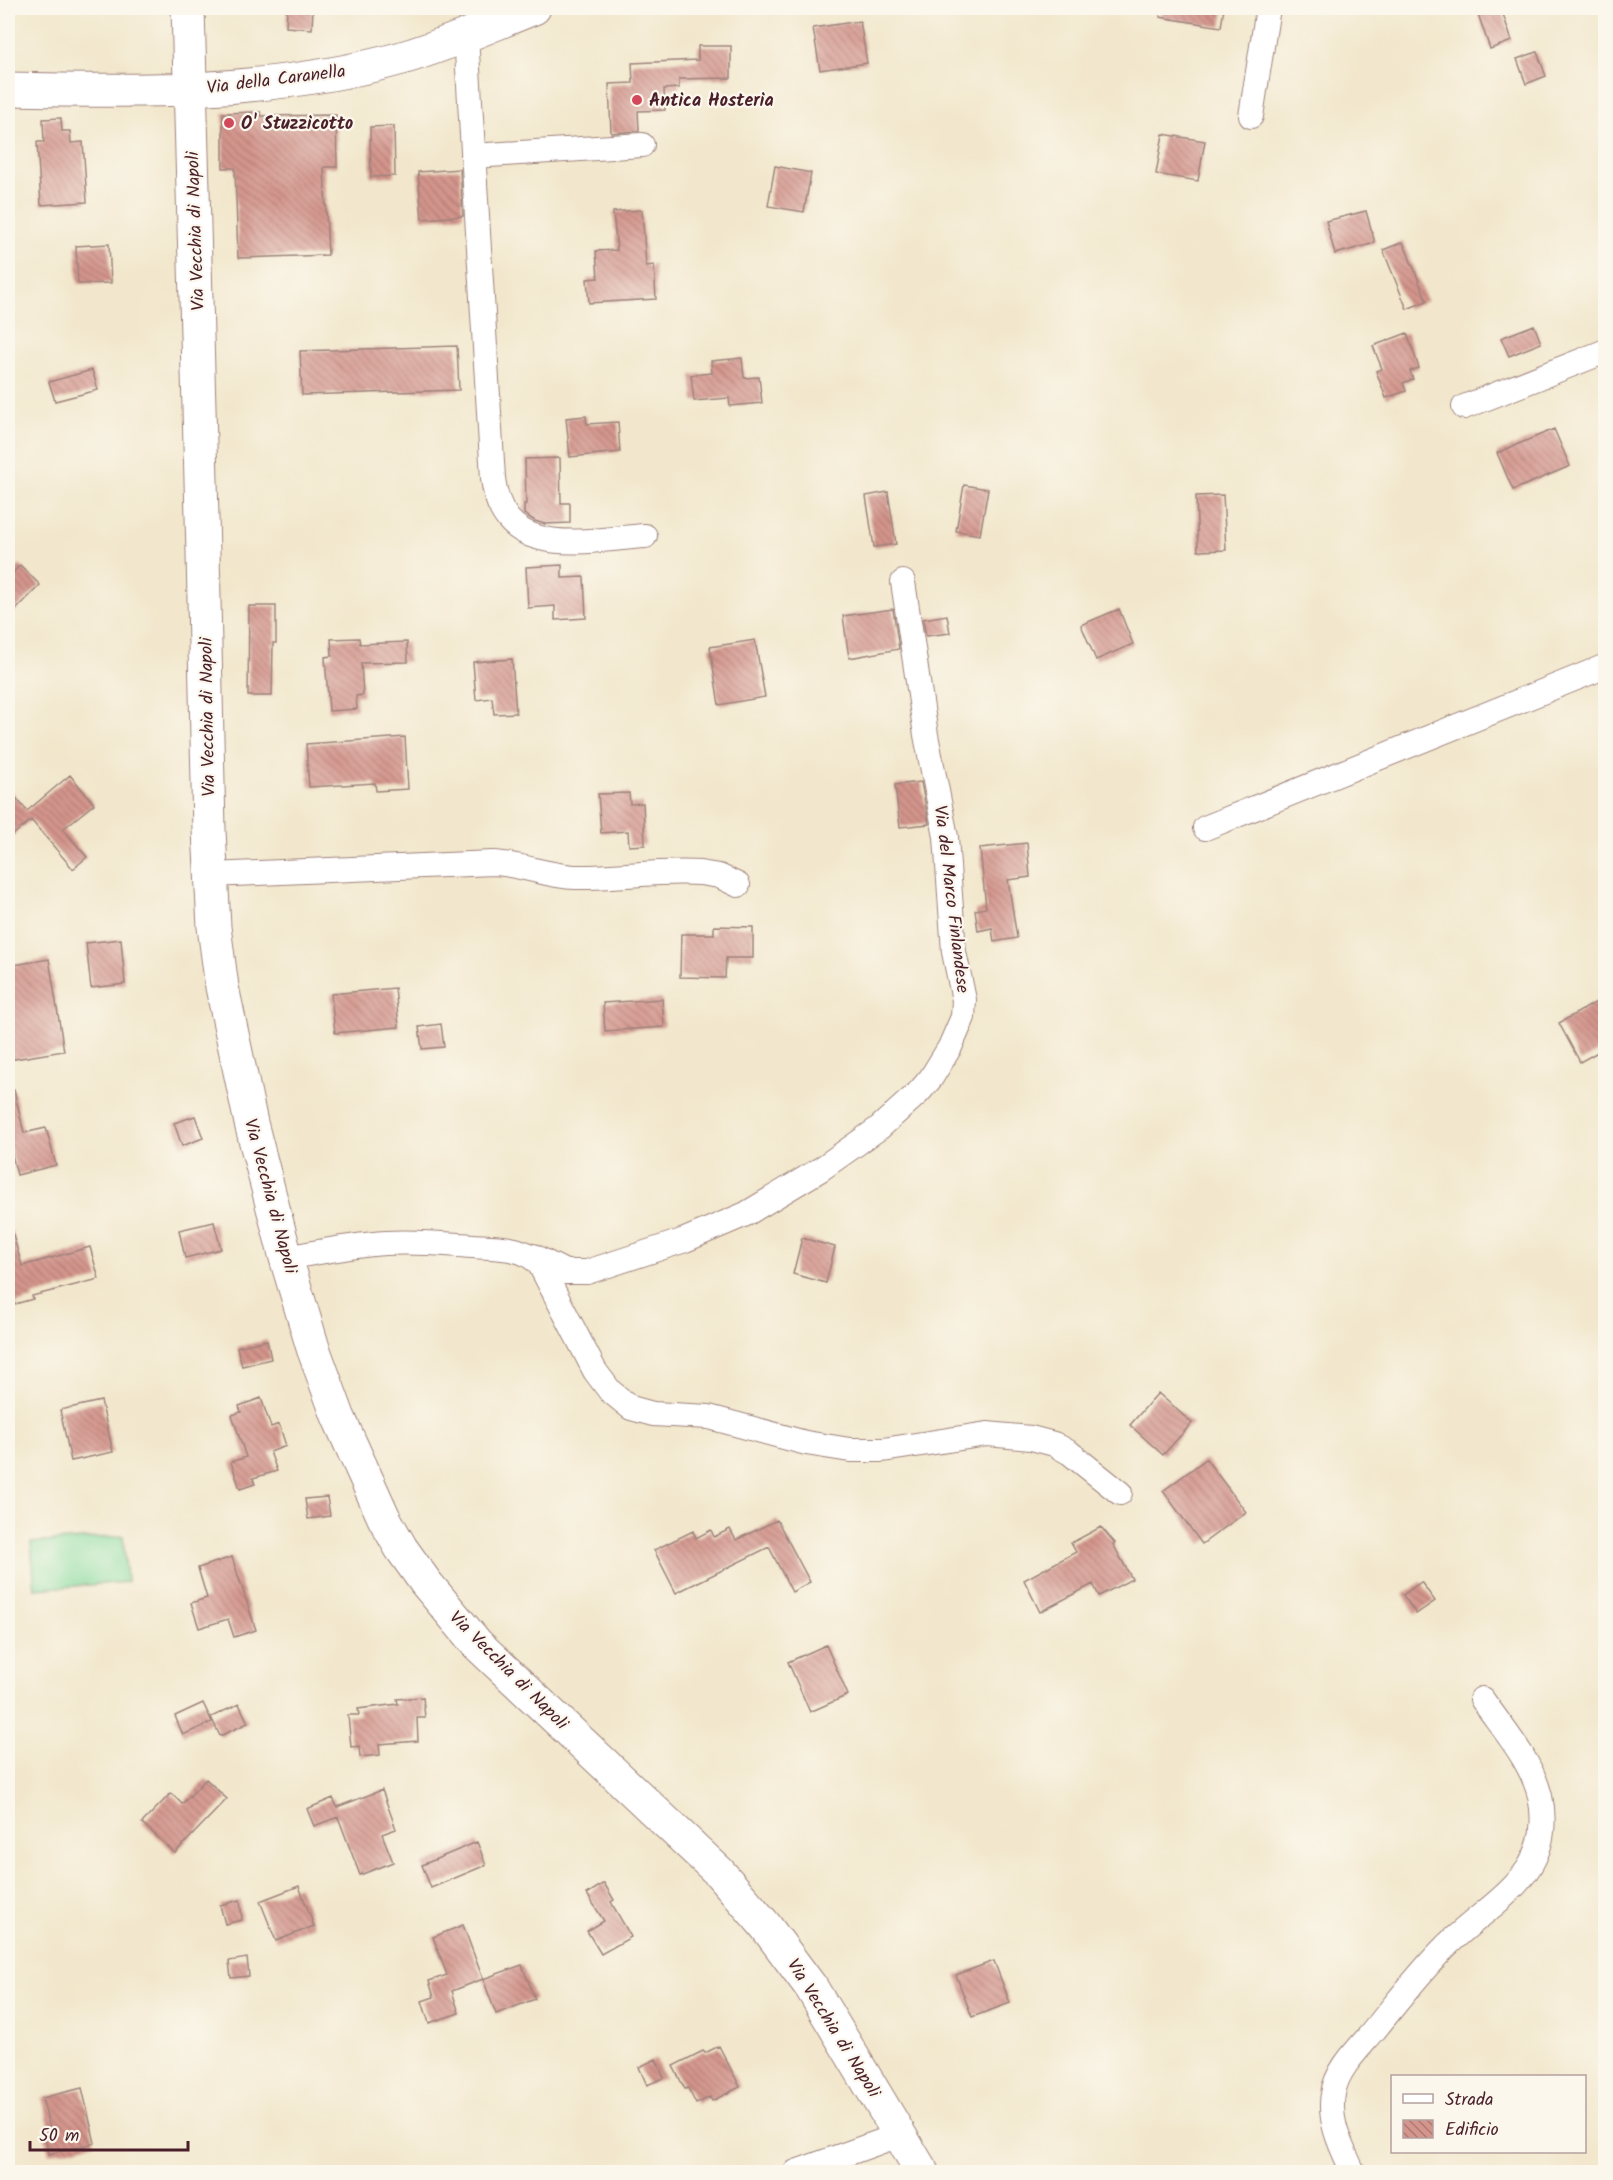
<svg xmlns="http://www.w3.org/2000/svg" width="1613" height="2180" viewBox="0 0 1613 2180" font-family="Kalam,sans-serif">
<defs>
<pattern id="building-back-hatch" width="6" height="6" patternUnits="userSpaceOnUse" patternTransform="scale(1.5)"><rect width="6" height="6" fill="#d4958c"/><path d="M-1 5l2 2M0 0l6 6M5-1l2 2" fill="none" stroke="#ae7973"/></pattern>
</defs>
<rect width="100%" height="100%" fill="#fbf7ec"/>
<filter id="ink" filterUnits="userSpaceOnUse"><feTurbulence type="fractalNoise" baseFrequency=".0167" numOctaves="2"/><feDisplacementMap in="SourceGraphic" scale="12" xChannelSelector="R" yChannelSelector="G"/><feConvolveMatrix kernelMatrix="1 2 1 2 8 2 1 2 1" color-interpolation-filters="sRGB"/></filter>
<filter id="wash" filterUnits="userSpaceOnUse"><feTurbulence type="fractalNoise" baseFrequency=".008" numOctaves="4" result="noise"/><feDisplacementMap in="SourceGraphic" scale="24" xChannelSelector="R" yChannelSelector="G"/><feGaussianBlur stdDeviation="1.35" result="paint"/><feColorMatrix in="noise" values="0 0 0 0 0 0 0 0 0 0 0 0 0 0 0 0 0 1.4 0 .05"/><feComposite in="paint" operator="in"/></filter>
<g filter="url(#wash)">
<rect width="100%" height="100%" fill="#f2e7cc"/>
<path fill="#86db9e" stroke="#687d64" stroke-width="1.5" d="M123,1536L127,1582L35,1589L31,1543Z"/>
<g id="blocks">
<path fill="url(#building-back-hatch)" d="M287,8H313L312,29L286,27Z
M1160,8H1224L1221,27L1160,17Z
M1476,8H1501L1512,41L1490,49Z
M860,21L867,63L820,70L813,28Z
M698,46H731V78L679,79V88L664,89L665,110L638,111L639,131L611,133L609,84L633,83L632,63L698,60Z
M1537,52L1546,76L1526,84L1517,59Z
M260,112V116L336,115L337,167H324L328,255L238,258L235,168H223V113Z
M61,118L62,131H70L71,143L83,142L87,202L41,205L37,142H44L43,119Z
M394,126L395,176L371,177L370,127Z
M1163,134L1205,141L1198,181L1156,174Z
M775,166L811,173L804,212L768,206Z
M460,169L463,216L422,219L418,172Z
M642,210L646,266L654,265L656,299L589,303L587,279L598,278L596,251L617,250L613,212Z
M1366,211L1375,243L1335,254L1326,221Z
M1403,242L1427,301L1407,309L1383,250Z
M109,244L111,283L78,284L76,246Z
M1534,325L1541,343L1509,356L1501,338Z
M1407,333L1419,368L1410,371L1413,379L1403,383L1406,391L1386,398L1376,371L1382,369L1373,346Z
M457,346L459,390L302,395L300,351Z
M742,358L744,378L759,377L762,403L730,406L729,398L694,401L691,375L712,373L711,361Z
M92,370L98,390L55,401L49,382Z
M586,416L587,424L618,422L620,452L570,457L566,418Z
M1554,429L1570,466L1513,490L1497,453Z
M560,458L561,503H570V523L545,524L535,521L524,514V504H526L525,459Z
M964,485L988,489L980,535L956,531Z
M888,492L896,544L874,547L866,496Z
M1223,495L1226,550L1198,551L1196,496Z
M20,565L40,585L8,618V578Z
M562,565V578L584,577L586,618L555,620V606L528,608L526,567Z
M249,606H276V643H273L272,696H248Z
M893,609L899,649L849,658L843,616Z
M1119,609L1133,644L1096,660L1081,625Z
M947,615L950,633L926,636L923,619Z
M359,638L360,644L407,642L408,662L361,663L363,695L356,696L357,709L329,711L325,657L332,656L331,639Z
M755,640L765,697L719,705L710,647Z
M512,659L516,713L494,714L492,698L476,700L473,662Z
M405,737L408,789L376,791L375,783L309,787L306,744Z
M70,775L94,804L63,829L87,857L73,869L31,820L8,839V788L27,811Z
M921,782L929,824L900,827L895,785Z
M629,793L630,804L643,803L645,845L629,846L628,831L601,833L598,794Z
M1027,843L1030,877L1008,880L1017,938L994,942L992,928L978,931L975,910L986,908L980,848Z
M714,926L753,927V958H726L725,978L680,977L681,934H714Z
M121,939L125,984L91,988L86,943Z
M49,959L64,1051L8,1060V966Z
M395,988L399,1027L335,1033L331,994Z
M662,999L664,1027L605,1031L603,1003Z
M1600,1000L1605,1011V1048L1580,1062L1559,1023Z
M441,1024L444,1047L422,1049L419,1027Z
M14,1090L24,1133L46,1128L56,1165L17,1175L8,1139V1091Z
M195,1116L203,1138L182,1146L174,1123Z
M214,1222L221,1249L185,1258L179,1230Z
M12,1231L22,1266L90,1247L99,1279L32,1296L33,1299L8,1306V1232Z
M802,1238L835,1247L826,1283L793,1274Z
M267,1340L271,1359L242,1366L237,1347Z
M1158,1393L1192,1423L1163,1455L1130,1425Z
M261,1398L271,1427L279,1424L286,1446L270,1452L277,1471L253,1478L255,1484L240,1489L231,1462L246,1457L232,1415L241,1412L239,1406Z
M101,1401L113,1452L71,1461L60,1410Z
M1206,1459L1246,1512L1202,1544L1163,1491Z
M327,1497L330,1516L308,1519L305,1499Z
M777,1520L810,1582L792,1592L769,1547L676,1593L654,1550L693,1531L696,1538L711,1530L714,1537L730,1529L736,1540Z
M1101,1527L1115,1543L1113,1544L1132,1579L1099,1596L1093,1584L1040,1612L1024,1580L1076,1552L1071,1543Z
M232,1557L256,1630L234,1637L228,1619L199,1628L191,1603L207,1598L198,1568Z
M1421,1582L1435,1601L1416,1614L1403,1595Z
M826,1645L848,1695L810,1712L788,1662Z
M423,1697L425,1718H417L418,1741L379,1744L380,1755L360,1757L359,1746L351,1747L348,1715H359L358,1709L398,1704L397,1699Z
M203,1703L212,1722L183,1735L175,1716Z
M239,1704L248,1723L220,1736L211,1717Z
M206,1779L227,1799L175,1853L142,1823L171,1793L182,1804Z
M382,1790L396,1829L382,1834L393,1862L360,1875L338,1817L314,1826L307,1809L333,1798L337,1807Z
M477,1842L486,1865L431,1888L422,1865Z
M604,1883L614,1900L611,1902L631,1937L601,1954L587,1931L604,1921L587,1894Z
M299,1886L314,1926L276,1941L260,1901Z
M240,1900L242,1920L225,1924L220,1905Z
M463,1925L483,1979L522,1965L535,1999L496,2014L483,1979L452,1991L459,2013L429,2023L422,2001L434,1997L429,1981L447,1975L433,1937Z
M247,1958L249,1976L231,1978L229,1961Z
M994,1961L1010,2003L972,2017L956,1975Z
M719,2046L740,2087L712,2101L710,2097L696,2104L688,2088L685,2089L673,2066L703,2051L705,2053Z
M656,2059L664,2078L647,2085L639,2067Z
M82,2088L95,2143L49,2154L44,2134L51,2132L42,2098Z"/>
</g>
</g>
<g filter="url(#ink)">
<use href="#blocks" fill-opacity="0" stroke="#9e837c" stroke-width="1.5"/>
<g fill="none" stroke-linecap="round" stroke-linejoin="round">
<defs>
<path id="street" d="M466,36L493,478C502,562 585,540 645,536
M1251,116L1268,8
M473,156L642,145
M1464,407L1606,351
M1205,828L1606,666
M211,875L493,863C521,864 547,876 575,877C616,878 658,870 700,873L719,876L738,885
M533,1256L565,1272H587L685,1240L746,1214L821,1169L879,1128L919,1092L931,1078L950,1047L963,1017L964,1000L954,952L946,837L926,735L903,582
M286,1258C319,1252 352,1245 386,1243C415,1241 444,1244 473,1246C496,1248 524,1245 540,1265L595,1371L610,1391L631,1408L653,1414L709,1417L806,1443L850,1450H883L987,1434L1031,1438L1054,1444L1070,1453L1120,1493
M796,2172L899,2135
M1353,2172C1342,2148 1328,2122 1333,2094C1336,2071 1356,2051 1371,2034C1395,2005 1418,1974 1445,1947C1491,1901 1557,1875 1540,1796C1531,1760 1502,1728 1482,1699"/>
<path id="secondary" d="M188,8L203,553L209,830L214,927L222,987L251,1123L286,1258L313,1348L338,1416L384,1518L401,1548L426,1583L477,1644L719,1872L764,1924L811,1987L922,2172
M8,89C140,92 273,94 402,58C447,45 491,25 534,8"/>
</defs>
<use href="#street" stroke="#9e837c" stroke-width="26"/>
<use href="#secondary" stroke="#9e837c" stroke-width="35"/>
<use href="#street" stroke="#fff" stroke-width="24"/>
<use href="#secondary" stroke="#fff" stroke-width="33"/>
</g>
</g>
<g fill="#d1495b" stroke="#fbf7ec" stroke-width="2">
<circle cx="637" cy="100" r="6"/>
<circle cx="229" cy="123" r="6"/>
</g>
<g text-anchor="middle" stroke-width="4.5" stroke-linejoin="round" paint-order="stroke">
<g font-size="18" fill="#4a1f2b" stroke="#fbf7ec">
<text transform="translate(276 79) rotate(-7)" y="6">Via della Caranella</text>
<text transform="translate(195 231) rotate(-92)" y="6">Via Vecchia di Napoli</text>
<text transform="translate(207 717) rotate(-91)" y="6">Via Vecchia di Napoli</text>
<text transform="translate(952 899) rotate(83)" y="6">Via del Marco Finlandese</text>
<text transform="translate(271 1196) rotate(75)" y="6">Via Vecchia di Napoli</text>
<text transform="translate(509 1670) rotate(45)" y="6">Via Vecchia di Napoli</text>
<text transform="translate(834 2028) rotate(58)" y="6">Via Vecchia di Napoli</text>
</g>
<g font-size="18" font-weight="bold" fill="#4a1f2b" stroke="#fbf7ec" text-anchor="start">
<text x="649" y="106">Antica Hosteria</text>
<text x="241" y="129">O' Stuzzicotto</text>
</g>
</g>
<rect width="1613" height="2180" fill="none" stroke="#fbf7ec" stroke-width="30"/>
<rect x="1391" y="2075" width="195" height="78" fill="#fbf7ec" stroke="#b4a19f" stroke-width="1.5"/>
<rect x="1403" y="2094" width="30" height="9" fill="#ffffff" stroke="#b4a19f" stroke-width="1.5"/>
<text x="1445" y="2105" font-size="18" fill="#4a1f2b">Strada</text>
<rect x="1403" y="2120" width="30" height="18" fill="url(#building-back-hatch)" stroke="#b4a19f" stroke-width="1.5"/>
<text x="1445" y="2135" font-size="18" fill="#4a1f2b">Edificio</text>
<path d="M30 2141v9h158v-9" fill="none" stroke="#4a1f2b" stroke-width="3"/>
<text x="39" y="2141" font-size="18" fill="#4a1f2b" stroke="#fbf7ec" stroke-width="4.5" paint-order="stroke">50 m</text>
</svg>
